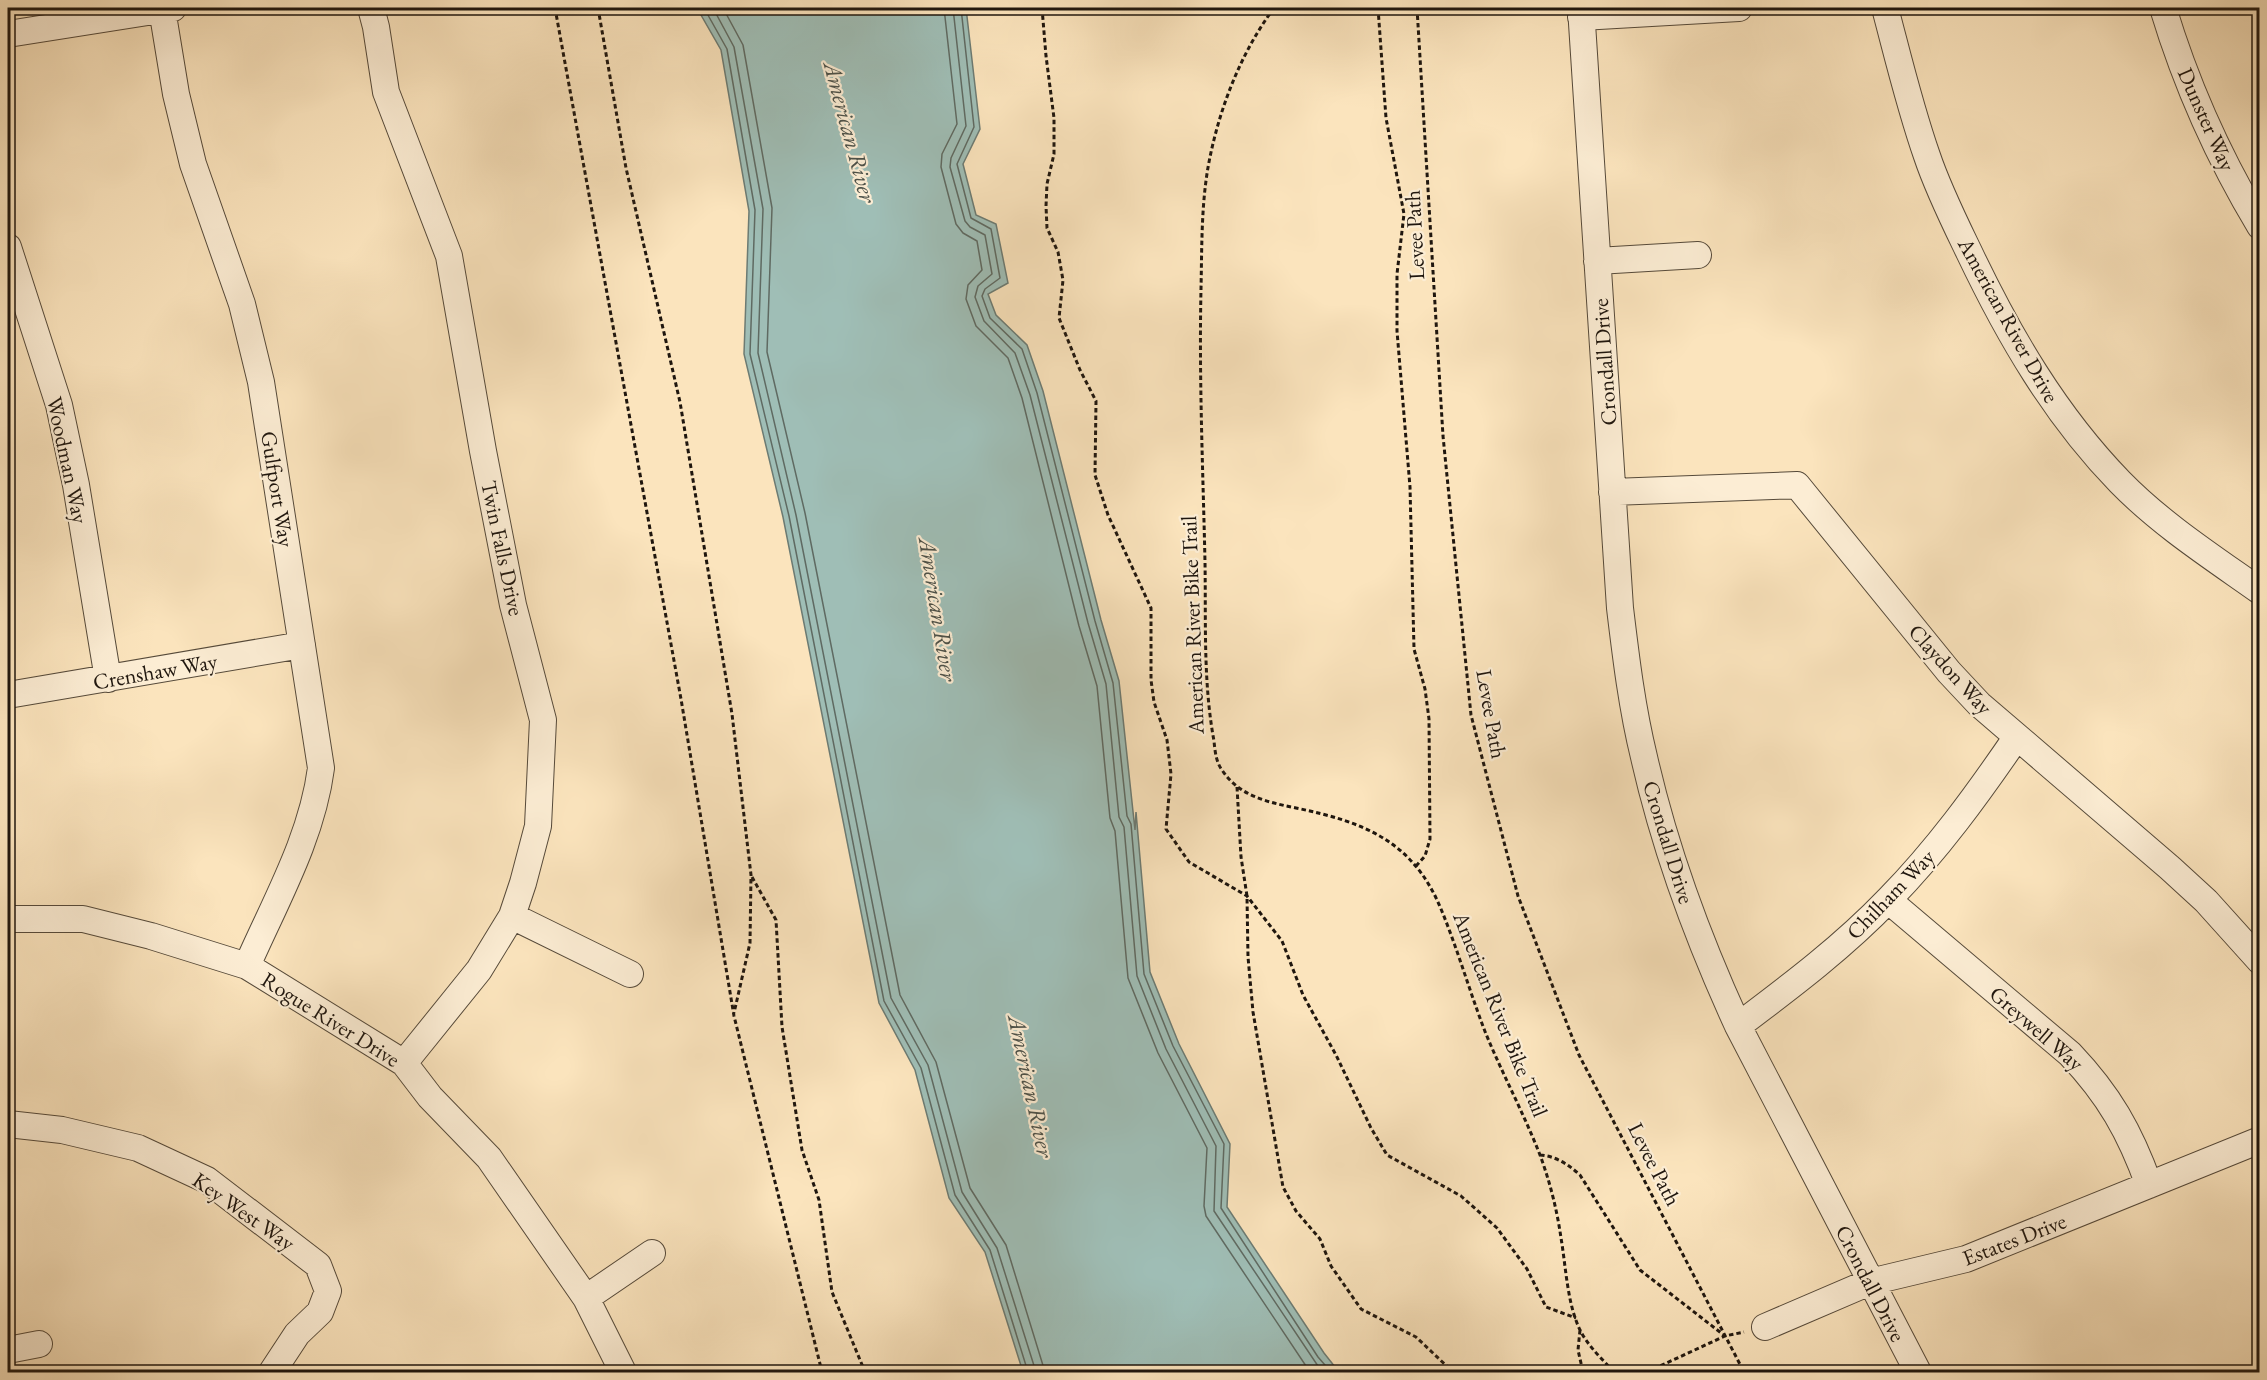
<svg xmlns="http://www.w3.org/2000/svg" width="2267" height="1380" viewBox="0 0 2267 1380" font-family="'EB Garamond',serif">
<rect width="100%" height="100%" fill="#fbe4bd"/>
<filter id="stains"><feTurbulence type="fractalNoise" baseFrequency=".00333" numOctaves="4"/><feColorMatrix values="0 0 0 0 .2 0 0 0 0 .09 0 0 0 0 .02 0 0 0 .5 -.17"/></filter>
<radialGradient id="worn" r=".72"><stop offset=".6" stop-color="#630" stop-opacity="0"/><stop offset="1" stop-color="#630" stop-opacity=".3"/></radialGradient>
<path fill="#9fbeb6" stroke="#6c7b73" stroke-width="1.5" d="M697,8H966L980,129L963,164L976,215L996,224L1008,283L988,294L996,315L1027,345L1043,391L1101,620L1119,681L1135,830L1136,812L1150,972L1179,1044L1230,1144L1227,1207L1324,1353L1339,1372H1023L985,1252L949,1198L915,1070L879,1003L783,517L744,354L749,211L721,50Z"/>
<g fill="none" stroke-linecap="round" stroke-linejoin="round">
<path stroke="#5f6a62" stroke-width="1.5" d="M704,8L727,49L755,210L750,354L789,516L884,1001L921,1068L955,1195L990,1250L1028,1372
M713,8L734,47L763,209L758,353L796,515L891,998L928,1065L962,1192L997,1248L1036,1372
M723,8L743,45L772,208L767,352L805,513L900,995L936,1062L970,1188L1006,1245L1045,1372
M944,8L957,124L942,154L941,167L956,224L963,233L977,241L982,270L968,285L966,299L976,326L1008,358L1022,398L1079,626L1097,686L1110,818L1115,831L1128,978L1158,1053L1207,1148L1204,1206L1206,1216L1310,1372
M953,8L966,126L951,158L950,167L965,221L970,227L985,235L992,274L978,286L975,297L984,321L1015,353L1030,395L1088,623L1106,684L1119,817L1124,827L1137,976L1166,1049L1216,1146L1214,1211L1322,1372
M961,8L974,127L957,164L971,218L991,229L1000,278L985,289L982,296L990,318L1022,349L1037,393L1095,621L1113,683L1127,816L1131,824L1144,974L1173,1046L1224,1144L1221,1208L1318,1357L1331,1372"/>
<defs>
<path id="minor" d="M371,8L376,27L386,92L449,256L483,451L513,605L543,720L538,826L523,883L512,916L479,970L404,1063
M1581,8L1620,608C1626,658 1632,708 1644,757C1665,850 1698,939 1738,1026L1918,1372
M1885,8C1898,57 1910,108 1927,156C1938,189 1954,221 1969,252C2009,336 2055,415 2120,482C2161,524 2212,557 2260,591
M2163,8C2186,84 2219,158 2260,226
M162,9L176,94L193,164L242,304L261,382L321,768C312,838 275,902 247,966
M1581,17L1739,8
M8,34L173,8
M8,247L59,405L76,485L108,679
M1597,261L1698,255
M1612,492L1797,485L1949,672L1979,704L2170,868L2206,901L2260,961
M8,695L302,645
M1888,900L2070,1054C2109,1095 2130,1132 2149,1185
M512,916L630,974
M8,919H83L151,936L247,966L404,1063L430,1097L489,1158L586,1298L623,1372
M1738,1026C1791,986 1843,947 1889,899C1937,850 1977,795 2016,738
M8,1124L62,1130L138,1148L207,1180L318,1265L328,1291L320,1312L297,1334L272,1372
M586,1298L652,1253
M1765,1327L1870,1282L1966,1259L2260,1140
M8,1350L39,1344"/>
</defs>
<use href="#minor" stroke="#564a3a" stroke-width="28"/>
<path stroke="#1f160e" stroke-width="3" stroke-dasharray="4.5 3" stroke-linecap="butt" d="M555,8L681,699L734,1016L822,1372
M598,8L626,168L680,402L732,714L751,875L750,943L734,1013
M1042,8L1046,56L1054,118V154L1047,184L1046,206L1047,228L1058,252L1063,280L1059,318L1080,370L1096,401L1095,475L1108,515L1151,608V680L1154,702L1167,740L1171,774L1166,829L1189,862L1247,896L1282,941L1303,995L1336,1055L1371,1128L1387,1155L1461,1196L1497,1228L1527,1269L1546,1307L1576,1318
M1274,8C1242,51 1221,104 1210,157C1201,200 1202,245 1201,289C1199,380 1203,471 1205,562C1206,621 1203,682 1214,741C1215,751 1216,762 1222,770C1239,796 1267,802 1296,808C1364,822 1413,841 1441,909C1458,950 1470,993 1486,1034C1503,1075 1524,1114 1540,1155C1550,1182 1557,1210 1561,1238C1566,1267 1567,1303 1580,1330C1588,1346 1602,1359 1614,1372
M1378,8L1386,118L1404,214L1397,274V331L1410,487L1414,649L1425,689L1429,719L1430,839L1425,856L1416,866
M1417,8L1443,436L1471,715L1518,896L1579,1055L1744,1372
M1237,787L1241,857L1247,896L1248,957L1253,1012L1283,1187L1296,1211L1320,1239L1331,1266L1361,1309L1416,1337L1453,1372
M752,877L776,920L782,1027L802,1150L819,1200L832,1292L865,1372
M1540,1155C1556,1156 1569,1165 1580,1175L1640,1270L1725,1336
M1580,1330L1578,1350L1583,1372
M1647,1372L1725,1336L1744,1332"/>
<use href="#minor" stroke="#fcedd4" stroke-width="26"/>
</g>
<g text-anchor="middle" stroke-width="4.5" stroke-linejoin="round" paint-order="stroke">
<g font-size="22" fill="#1f160e" stroke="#fcedd4">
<text transform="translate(2207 119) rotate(66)" y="8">Dunster Way</text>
<text transform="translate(1414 235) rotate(-93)" y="8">Levee Path</text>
<text transform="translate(2009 320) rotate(61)" y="8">American River Drive</text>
<text transform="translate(1604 362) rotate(-94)" y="8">Crondall Drive</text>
<text transform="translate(68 460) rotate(78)" y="8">Woodman Way</text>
<text transform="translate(278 489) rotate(81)" y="8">Gulfport Way</text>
<text transform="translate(503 548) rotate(78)" y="8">Twin Falls Drive</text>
<text transform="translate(1192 625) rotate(-92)" y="8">American River Bike Trail</text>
<text transform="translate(1951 669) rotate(48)" y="8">Claydon Way</text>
<text transform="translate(155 671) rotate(-10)" y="8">Crenshaw Way</text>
<text transform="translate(1492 714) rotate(80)" y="8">Levee Path</text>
<text transform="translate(1669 842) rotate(73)" y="8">Crondall Drive</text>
<text transform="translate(1890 894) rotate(-46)" y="8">Chilham Way</text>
<text transform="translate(1501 1014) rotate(68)" y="8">American River Bike Trail</text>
<text transform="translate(331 1019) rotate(32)" y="8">Rogue River Drive</text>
<text transform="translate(2037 1028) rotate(41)" y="8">Greywell Way</text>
<text transform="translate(1655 1164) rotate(63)" y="8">Levee Path</text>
<text transform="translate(244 1211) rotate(35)" y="8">Key West Way</text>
<text transform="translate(2014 1239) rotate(-21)" y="8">Estates Drive</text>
<text transform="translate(1871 1283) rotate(63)" y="8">Crondall Drive</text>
</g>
<g font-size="24" font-style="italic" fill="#4c5149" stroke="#fcedd4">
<text transform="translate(850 132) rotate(75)" y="8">American River</text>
<text transform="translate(938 609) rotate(81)" y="8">American River</text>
<text transform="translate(1031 1086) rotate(78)" y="8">American River</text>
</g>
</g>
<rect width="2267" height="1380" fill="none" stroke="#fbe4bd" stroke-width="30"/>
<rect x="9" y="9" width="2249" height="1362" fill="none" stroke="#1f160e" stroke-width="3"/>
<rect x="15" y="15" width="2237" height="1350" fill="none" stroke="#1f160e" stroke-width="1.5"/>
<rect width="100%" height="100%" filter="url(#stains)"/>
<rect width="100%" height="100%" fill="url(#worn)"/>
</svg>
